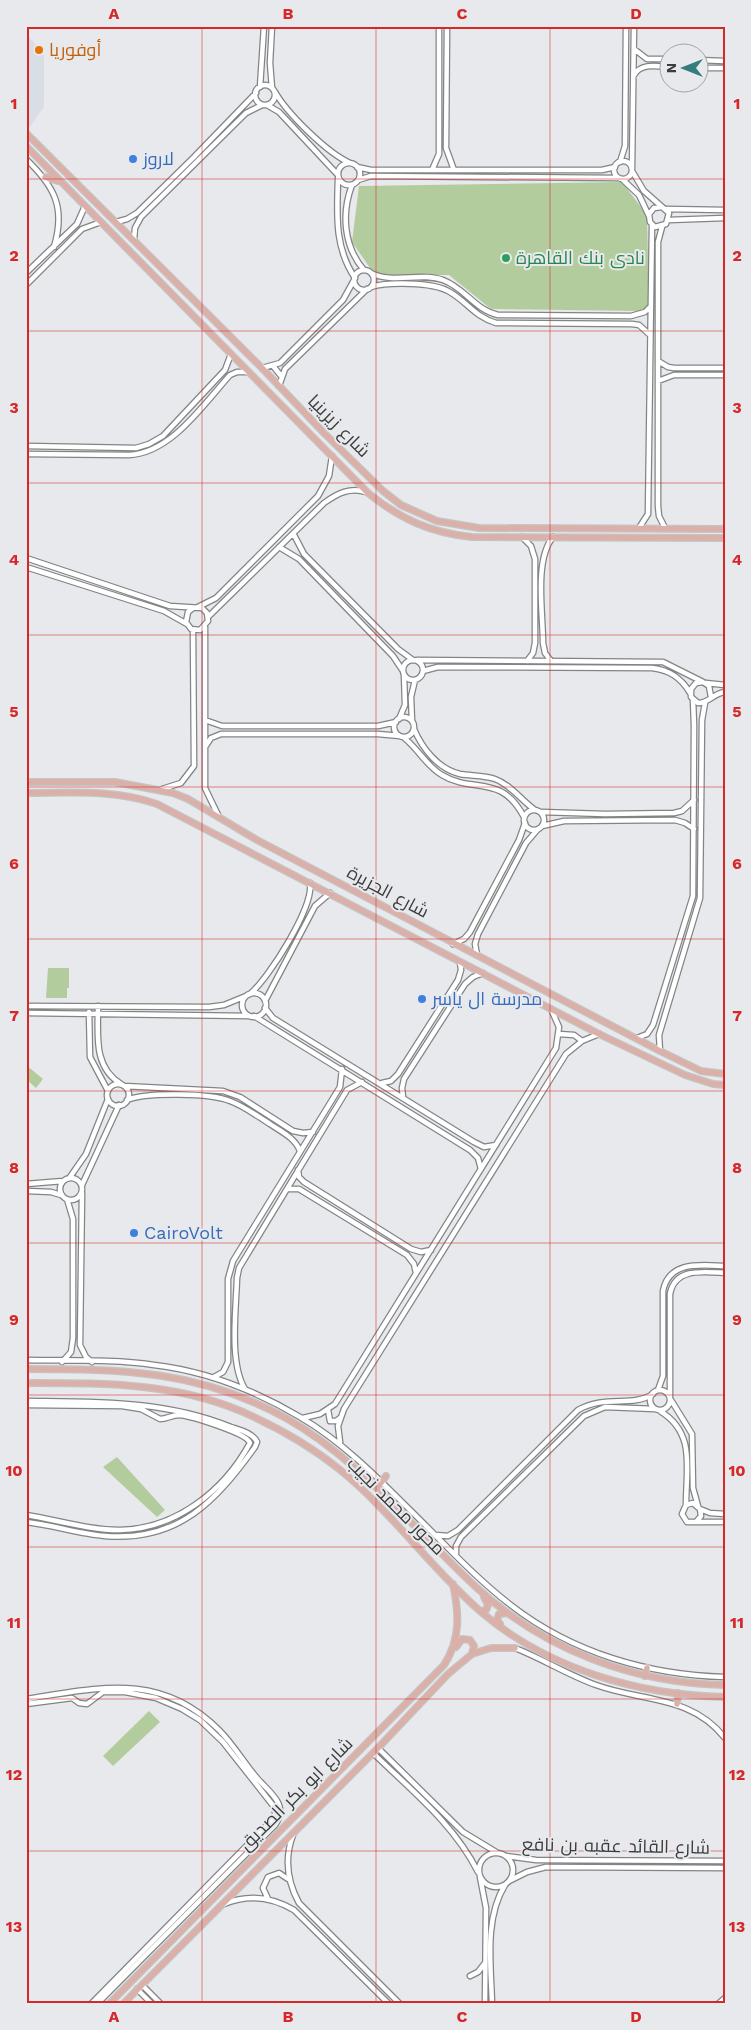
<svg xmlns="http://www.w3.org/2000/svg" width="751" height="2030" viewBox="0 0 751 2030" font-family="'Work Sans',Cairo,sans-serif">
<rect width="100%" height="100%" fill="#e8e9ec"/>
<path fill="#d8dde6" d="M26,33L44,55V107L29,128L26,126Z"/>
<path fill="#b3cc9e" d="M622,182L647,215L649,306L642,311L491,309L449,275H375L352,242L359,186Z
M48,968H69V988H53H67V998H46Z
M26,1065L43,1079L36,1088L26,1079Z
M117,1457L165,1510L157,1517L103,1467Z
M149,1711L160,1722L113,1766L103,1756Z"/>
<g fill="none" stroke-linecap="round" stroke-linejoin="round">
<defs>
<path id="minor" d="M272,26L270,63L272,88
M447,26L446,148L454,170
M634,49L647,59H668
M698,60L725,61
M698,68H725
M634,75C641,63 656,66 668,67
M255 95a10 10 0 1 1 20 0a10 10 0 1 1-20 0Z
M260,87L264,26
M275,92C287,113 327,153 350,163
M267,105L279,112L338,175
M26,159C54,186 66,207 54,247
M614 170a9 9 0 1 1 18 0a9 9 0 1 1-18 0Z
M620,162L625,146L626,26
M338 174a11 11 0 1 1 22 0a11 11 0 1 1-22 0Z
M357,167L371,170H602L615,167
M632,169L634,26
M432,170L439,154V26
M632,171L644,191L669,213L666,224L655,227L650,222L649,214L654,208L662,207
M338,178C337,214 334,247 355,278
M622,179L639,195L649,216
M358,180L371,176L618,178
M352,185C341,214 344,247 364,270
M666,209L725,210
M669,220L725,218
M116,222L127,219L137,213L194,157L256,93
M662,227L658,242V506L659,516L665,528
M134,240L135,228L141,217L246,113L262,105
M354 280a10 10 0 1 1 20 0a10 10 0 1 1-20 0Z
M26,273L77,224L85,206
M371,273C392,284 421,272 443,280C465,288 475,310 498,315L631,316L645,312L650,307
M26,285L82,229L101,222
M371,287C388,282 432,282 448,291C467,301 473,316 496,323L632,324L639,325L649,334
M658,361L668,367L674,368H725
M273,366L282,377
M262,368L280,363L343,300L354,280
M658,381L674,375H725
M279,386L285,369L367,289
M26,446L136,448L149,444L163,436L225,370L231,354
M26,454L129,455C171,453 203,405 230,375L237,372H248
M639,528L648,514L652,224
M294,535L304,554L398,649L413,660
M522,537L531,546L535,559V643L533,653L527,661
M279,547L299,559L393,656L403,671
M26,558L170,606L202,608L207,613L208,621L200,630L191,629L186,622L188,612L193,608
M26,567L164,611L187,624
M198,607L216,598L318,496L329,476L332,456
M208,617L324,503C338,493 350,487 366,492
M205,627V788L218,815
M417,660L663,662L703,682
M403 670a10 10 0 1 1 20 0a10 10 0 1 1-20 0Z
M551,661L545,653L543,643C543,613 534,560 553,537
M423,671L438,667L652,668C669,670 681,677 690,693
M706,683L725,685
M711,697L709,686L703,682L696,683L691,689V697L698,703C709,703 714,693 725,692
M394 727a10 10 0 1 1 20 0a10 10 0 1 1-20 0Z
M399,719L405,705L404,675
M205,720L222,726H378L396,722
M412,721L411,697L415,680
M414,729C422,748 438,769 460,774C471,776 484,775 495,779C511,785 521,800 535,810
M403,737C418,748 426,766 442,775C473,794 501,773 524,817
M205,747L211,738L221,734H378L400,736
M162,789L181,783L194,766L193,630
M524 820a10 10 0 1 1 20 0a10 10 0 1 1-20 0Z
M541,812L605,814L674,813L682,811L694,800
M542,826L564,821L675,820L685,823L694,829
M453,944L464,939L470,932L519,840L525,823
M477,955L475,944L478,934L526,843L538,829
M242 1005a12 12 0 1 1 24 0a12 12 0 1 1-24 0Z
M250,994C269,978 314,907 310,883
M265,1001L315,906L330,893
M26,1006L209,1007L224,1005L246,996
M98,1006C98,1035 93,1067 121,1084
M265,1008L273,1018L474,1142L484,1147L496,1145
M89,1012L90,1057L108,1091
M26,1013L250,1016
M254,1016L470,1150L478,1158L481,1169
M559,1034L574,1035L582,1041
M637,1038L647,1034L653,1025L693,896L694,725L693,700
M660,1051L659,1035L700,898L702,720L705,703
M382,1083L391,1081L398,1074L458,980L461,970L460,962
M107 1095a11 11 0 1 1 22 0a11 11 0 1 1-22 0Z
M124,1086L223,1091L240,1097L293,1131L303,1133L313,1132
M403,1097L402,1088L404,1079L465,984L473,977L483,973
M127,1100C146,1092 211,1093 230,1101C244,1106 257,1116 270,1124C282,1132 295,1138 300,1151
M298,1170L299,1177L304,1182L411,1249L421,1252L431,1250
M70,1177L86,1154L108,1099
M60 1189a11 11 0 1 1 22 0a11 11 0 1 1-22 0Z
M26,1184L63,1181
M82,1185L119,1105
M287,1189H299L407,1255L414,1264L416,1273
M26,1191L51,1192L61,1195
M82,1193L80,1345L86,1357L92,1362
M26,1360C69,1361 112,1359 154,1365C205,1371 256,1391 300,1417C341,1441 374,1474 407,1507C441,1540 474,1577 512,1606C573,1653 649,1675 725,1677
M62,1362L71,1352L73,1338V1219L67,1199
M214,1377L223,1372L228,1362V1279L233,1261L340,1087L342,1069
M245,1389C229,1363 236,1310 237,1278L239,1268L347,1090L362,1082
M650 1400a10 10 0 1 1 20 0a10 10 0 1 1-20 0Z
M658,1390L663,1376V1291C669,1260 701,1265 725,1266
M670,1397V1294C675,1267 704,1272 725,1273
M671,1400L692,1434L693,1488L698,1506
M26,1401C97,1402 165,1400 231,1427C240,1430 253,1433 257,1442L255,1447C216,1501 179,1542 105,1536C79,1534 53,1525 26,1522
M26,1405L122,1406L141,1409L160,1419C167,1419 172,1415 179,1415C191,1416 247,1433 250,1443C224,1491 176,1529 120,1530C89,1530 57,1520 26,1515
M328,1410L330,1421H336L340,1418
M660,1411C696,1433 686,1468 686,1505
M303,1418L320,1414L335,1404L556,1048L559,1027L551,1009
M340,1442L338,1426L344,1409L566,1054L582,1041L599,1034
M700,1509L710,1513L725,1514
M696,1522L701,1516L700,1509L693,1503L686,1505L682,1514L687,1522H725
M436,1535L448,1536L458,1530L578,1410C606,1394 631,1408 653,1394
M456,1554V1546L461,1537L584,1416L605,1407L655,1409
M515,1648C543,1659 568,1675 596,1685C643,1702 691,1695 725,1738
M26,1699C99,1688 160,1671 219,1730C234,1745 244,1763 257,1778C269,1792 290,1805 275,1825L97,2004
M26,1704L72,1698L79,1703L87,1704L103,1692H125L156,1698L182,1709L200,1720L223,1742L275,1808V1815L270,1822L91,2004
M378,1748L463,1832L496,1852
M373,1753C411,1790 454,1824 478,1872
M293,1835C284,1859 287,1881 299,1903L400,2004
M479 1870a17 17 0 1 1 34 0a17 17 0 1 1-34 0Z
M506,1856L536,1860L725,1861
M480,1877L486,1908L485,2004
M509,1881L527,1872L546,1867L725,1868
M268,1899L263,1888L268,1877L279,1873L288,1879
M224,1904C248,1894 272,1897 294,1910L389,2004
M470,1976L478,1972L485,1963
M142,1985L161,2004
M137,1989L152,2004
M492,2004C491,1965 484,1919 505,1885
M718,2004L725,1998"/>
<path id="major" d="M26,133L262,368L324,433L383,491L401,505L437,521L479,528L725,529
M26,146L368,493C400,519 431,533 472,537L725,538
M45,177L58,181
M26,782H115L173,793L188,799L257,840L660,1051L701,1071L725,1074
M26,793C70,793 114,789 157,804L599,1034L685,1075L713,1084L725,1085
M26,1369C122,1369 199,1370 286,1418C362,1461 414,1530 477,1588C545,1650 633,1683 725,1685
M26,1383C104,1383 182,1382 254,1417C284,1431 313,1448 339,1469C391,1511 430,1567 480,1611C547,1669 638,1695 725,1697
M377,1488L386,1476
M481,1611L486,1610L488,1605L484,1597
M500,1624L497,1620L499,1614L507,1613
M456,1647L462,1639L470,1640L474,1646L472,1654
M645,1676L647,1668
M677,1704L678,1693
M109,2004L444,1665C461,1639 459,1613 453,1584
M123,2004L378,1748L448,1674L472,1654L491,1648H515"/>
</defs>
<use href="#minor" stroke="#838486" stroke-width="7"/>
<use href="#major" stroke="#c4c4c5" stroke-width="8"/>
<use href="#minor" stroke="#fff" stroke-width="4.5"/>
<use href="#major" stroke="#dab0a8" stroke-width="5.5"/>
</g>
<path fill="none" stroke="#d62828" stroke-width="1" stroke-opacity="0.55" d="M202,26V2004M376,26V2004M550,26V2004M26,179H725M26,331H725M26,483H725M26,635H725M26,787H725M26,939H725M26,1091H725M26,1243H725M26,1395H725M26,1547H725M26,1699H725M26,1851H725"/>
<circle fill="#e8710a" stroke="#e8e9ec" stroke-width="2" cx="39" cy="50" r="5"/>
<g fill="#3f7fe0" stroke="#e8e9ec" stroke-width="2">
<circle cx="133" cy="159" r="5"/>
<circle cx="422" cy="999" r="5"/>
<circle cx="134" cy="1233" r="5"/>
</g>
<circle fill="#2e9e5b" stroke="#e8e9ec" stroke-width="2" cx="506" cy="258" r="5"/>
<g text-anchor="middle" stroke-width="4" stroke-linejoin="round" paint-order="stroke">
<g font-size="18" fill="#c56008" stroke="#e8e9ec" text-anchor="start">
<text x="49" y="56">أوفوريا</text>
</g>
<g font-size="18" fill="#366cbe" stroke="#e8e9ec" text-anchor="start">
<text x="143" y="165">لاروز</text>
<text x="432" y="1005">مدرسة ال ياسر</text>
<text x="144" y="1239">CairoVolt</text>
</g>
<g font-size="18" fill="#27864d" stroke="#e8e9ec" text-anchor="start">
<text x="516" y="264">نادى بنك القاهرة</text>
</g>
<g font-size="18" fill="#3b3c3d" stroke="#e8e9ec">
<text transform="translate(339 426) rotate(45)" y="6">شارع زيزينيا</text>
<text transform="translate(388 892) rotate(28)" y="6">شارع الجزيرة</text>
<text transform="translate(396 1506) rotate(45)" y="6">محور محمد نجيب</text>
<text transform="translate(296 1794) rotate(-45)" y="6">شارع ابو بكر الصديق</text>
<text transform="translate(616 1846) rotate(1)" y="6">شارع القائد عقبه بن نافع</text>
</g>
</g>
<rect width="751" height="2030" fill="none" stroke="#e8e9ec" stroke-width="55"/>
<g transform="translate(684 68) rotate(270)"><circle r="24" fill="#e8e9ec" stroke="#a3a4a6"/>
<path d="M0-4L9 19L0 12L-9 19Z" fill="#347d7c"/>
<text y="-8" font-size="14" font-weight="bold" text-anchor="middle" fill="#3b3c3d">N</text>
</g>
<rect x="28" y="28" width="696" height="1974" fill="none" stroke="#d62828" stroke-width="2"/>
<g font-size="16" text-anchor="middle" font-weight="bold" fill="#d62828">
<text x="114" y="19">A</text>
<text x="288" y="19">B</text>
<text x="462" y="19">C</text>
<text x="636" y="19">D</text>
<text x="14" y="109">1</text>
<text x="737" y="109">1</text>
<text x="14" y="261">2</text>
<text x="737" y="261">2</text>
<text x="14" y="413">3</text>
<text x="737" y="413">3</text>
<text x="14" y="565">4</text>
<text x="737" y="565">4</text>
<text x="14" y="717">5</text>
<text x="737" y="717">5</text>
<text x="14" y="869">6</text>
<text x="737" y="869">6</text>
<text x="14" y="1021">7</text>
<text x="737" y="1021">7</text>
<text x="14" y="1173">8</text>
<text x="737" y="1173">8</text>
<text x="14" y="1325">9</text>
<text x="737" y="1325">9</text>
<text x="14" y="1476">10</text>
<text x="737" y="1476">10</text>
<text x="14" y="1628">11</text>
<text x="737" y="1628">11</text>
<text x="14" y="1780">12</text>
<text x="737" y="1780">12</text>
<text x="14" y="1932">13</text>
<text x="737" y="1932">13</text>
<text x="114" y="2022">A</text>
<text x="288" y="2022">B</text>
<text x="462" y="2022">C</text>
<text x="636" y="2022">D</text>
</g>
</svg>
